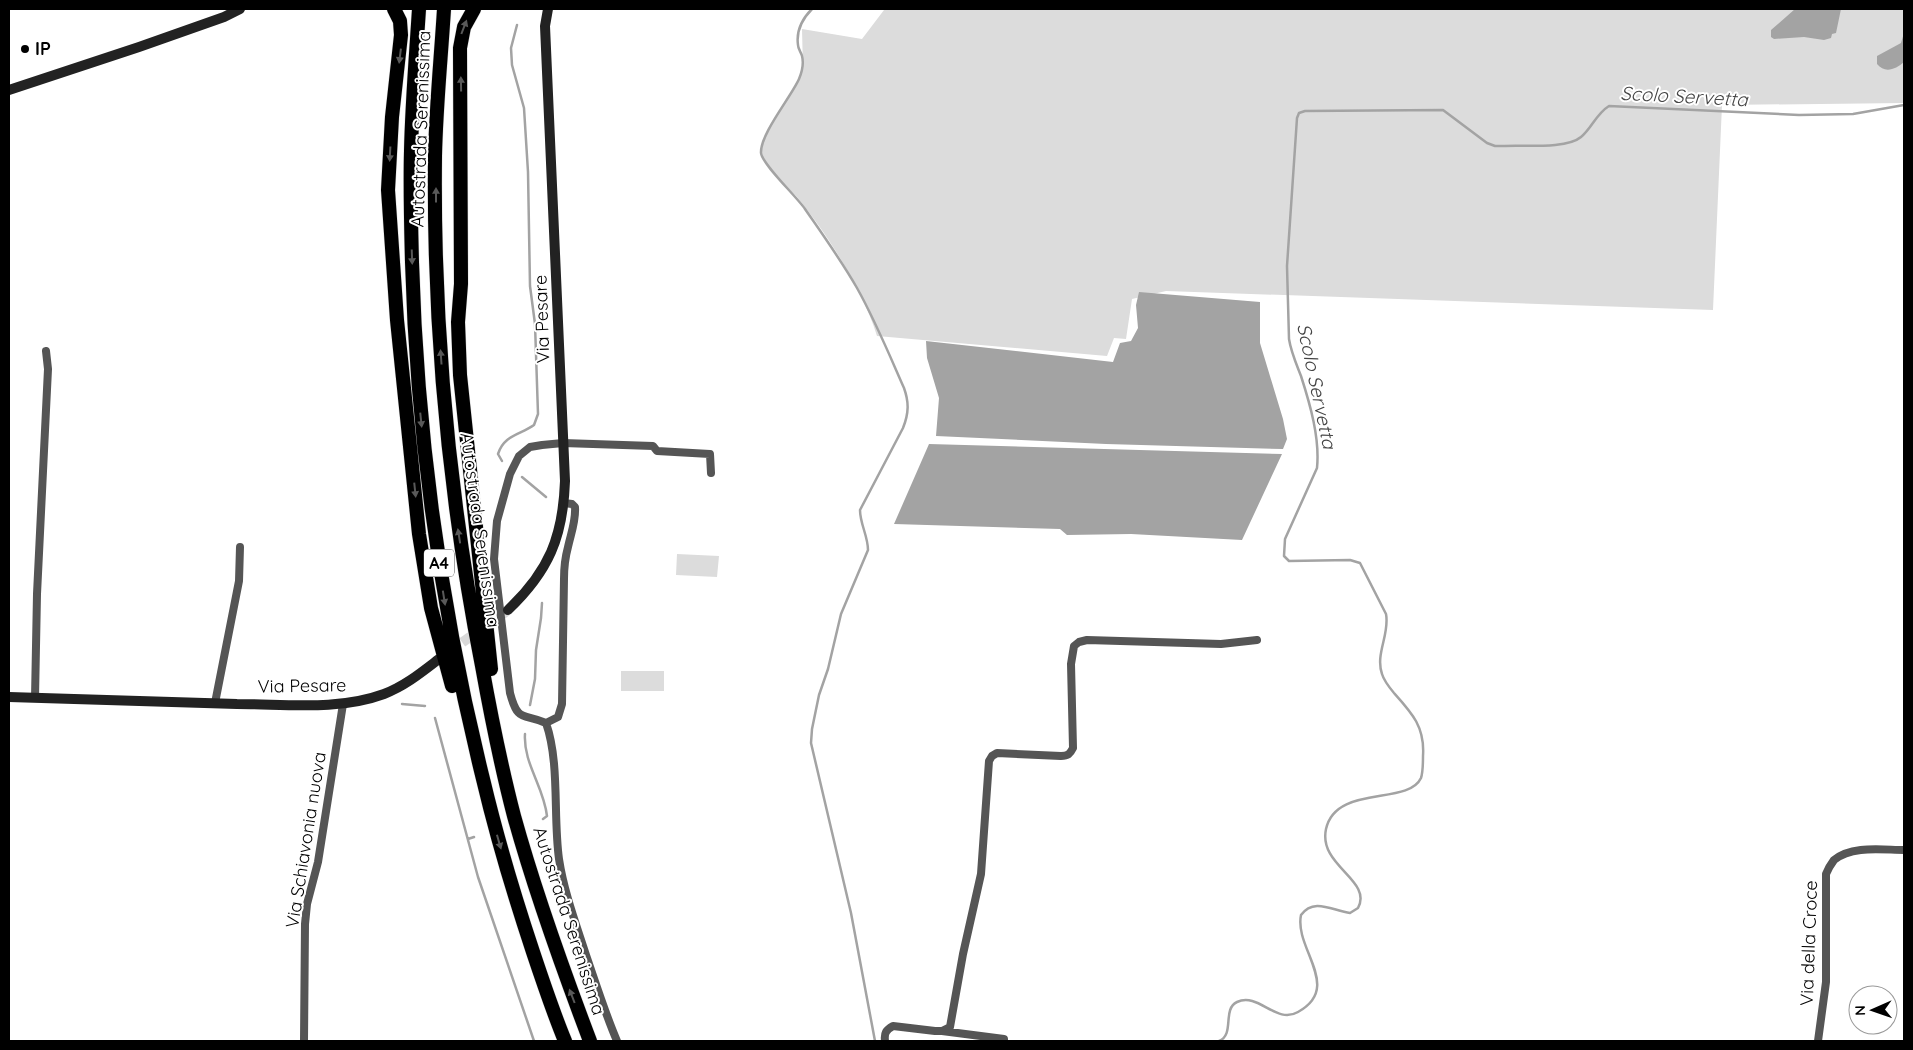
<svg xmlns="http://www.w3.org/2000/svg" width="1913" height="1050" viewBox="0 0 1913 1050" font-family="Quicksand,sans-serif">
<rect width="100%" height="100%" fill="#fff"/>
<path fill="#dcdcdc" d="M888,9H1904V103L1722,105L1713,310L1166,291L1132,299L1126,339L1114,338L1107,356L877,336C863,290 828,235 797,197C788,187 762,166 761,153C759,135 791,97 799,79L803,69L802,29L862,39L884,10Z
M677,554L719,556L717,577L676,575Z
M621,671H664V691H621Z"/>
<path fill="#a3a3a3" d="M1795,9H1841L1836,33L1832,34L1831,38L1824,40L1804,37L1774,39L1771,37V30Z
M1904,33V62C1896,69 1885,74 1877,64V56L1901,43Z
M1139,292L1260,302V343L1283,419L1287,439L1283,449L1106,444L936,436L939,398L927,358L926,341L1113,362L1120,343L1131,341L1138,328L1136,305Z
M929,444L1282,454L1242,540L1131,534L1067,535L1060,529L894,524Z"/>
<g fill="none" stroke-linecap="round" stroke-linejoin="round">
<path stroke="#a3a3a3" stroke-width="2.5" d="M812,9C803,18 796,31 798,45C798,49 801,52 802,56C804,64 802,72 799,79C791,97 760,134 761,153C762,164 797,197 805,209C823,235 841,260 857,288C875,320 889,354 904,388C909,402 909,413 903,428L860,510C860,524 868,536 868,550L841,614L828,669L819,695L812,729L811,743L851,913L875,1041
M502,461L498,454C504,435 520,435 534,425L538,414L535,324L530,286L528,172L524,108L512,65L511,48L517,25
M522,477L546,497
M402,704L425,706
M530,705L535,679L536,650L541,618L542,603
M435,718L478,877L534,1041
M525,734C523,763 544,787 547,816L543,819
M468,839L474,837
M1219,1041C1235,1035 1222,1009 1237,1002C1259,992 1276,1025 1298,1012C1343,987 1294,949 1301,915C1314,897 1333,911 1350,913L1358,908C1373,880 1318,866 1326,829C1336,784 1408,806 1421,778C1423,772 1423,763 1423,756C1425,727 1412,713 1394,693C1389,687 1384,681 1382,674C1375,654 1390,634 1386,614L1360,563L1350,560L1289,561L1284,556L1285,539L1317,468C1320,438 1310,404 1301,376C1296,363 1291,352 1289,339L1287,266L1297,118L1299,113L1305,111L1443,110L1487,143L1495,146H1505C1524,145 1567,149 1581,137C1592,128 1596,114 1609,106L1799,115L1853,114L1904,105"/>
<path stroke="#d9d9d9" stroke-width="10" stroke-dasharray="10 5" stroke-linecap="butt" d="M450,651L507,611"/>
<defs>
<path id="highway" d="M394,9L400,21L401,35L392,117L388,190L397,320L419,534L431,608L452,686
M419,9C416,56 412,104 411,151C410,188 411,225 412,262C417,437 441,610 483,779C497,838 514,895 533,952C543,982 553,1012 565,1041
M444,9C441,58 436,107 435,156C433,328 449,498 482,666C491,716 501,766 514,816C535,892 562,967 590,1041
M474,9L464,27L460,48L461,284L458,322L460,375L491,669"/>
</defs>
<use href="#highway" stroke="#dbdbdb" stroke-width="15"/>
<path stroke="#555" stroke-width="8" d="M35,698L37,594L48,369L46,351
M215,703L239,581L240,547
M546,723L558,717L562,704L564,579C564,568 565,558 568,547C571,533 576,521 575,507L572,504L564,503
M942,1031L1004,1039V1041
M304,1041L305,924L307,904L318,862L343,704
M617,1041C605,1013 596,984 586,955C576,924 564,892 559,859C553,816 560,763 546,723C523,713 518,723 510,693L494,559L497,521L510,474L519,456L530,447L542,445L563,443L653,446L657,451L710,454L711,473
M885,1041C884,1033 886,1030 893,1026L935,1031H942L950,1027L963,954L981,874L989,761L992,756L997,753L1061,756C1068,756 1070,754 1073,748L1071,664L1074,646L1079,642L1087,640L1221,644L1257,640
M1818,1041L1826,982V874C1828,869 1831,864 1834,860C1852,845 1883,850 1904,850"/>
<path stroke="#222" stroke-width="10" d="M9,90L139,47L224,17L240,9
M508,610C549,571 563,537 565,481L545,26L548,9
M9,697C85,700 161,702 237,704C286,704 338,711 384,694C405,686 422,672 439,659"/>
<use href="#highway" stroke="#000" stroke-width="14"/>
</g>
<defs><path id="oneway-solid" d="M-6-.8H1V-3.2L6.5 0L1 3.2V.8H-6Z" transform="scale(1.25)"/></defs>
<g fill="#595959">
<use href="#oneway-solid" transform="translate(464 27) rotate(-69)"/>
<use href="#oneway-solid" transform="translate(400 56) rotate(97)"/>
<use href="#oneway-solid" transform="translate(461 84) rotate(-91)"/>
<use href="#oneway-solid" transform="translate(390 154) rotate(93)"/>
<use href="#oneway-solid" transform="translate(436 195) rotate(-90)"/>
<use href="#oneway-solid" transform="translate(412 257) rotate(88)"/>
<use href="#oneway-solid" transform="translate(441 357) rotate(-94)"/>
<use href="#oneway-solid" transform="translate(421 420) rotate(84)"/>
<use href="#oneway-solid" transform="translate(415 490) rotate(84)"/>
<use href="#oneway-solid" transform="translate(459 536) rotate(-99)"/>
<use href="#oneway-solid" transform="translate(444 598) rotate(81)"/>
<use href="#oneway-solid" transform="translate(499 842) rotate(74)"/>
<use href="#oneway-solid" transform="translate(572 996) rotate(-111)"/>
</g>
<circle fill="#000" stroke="#fff" stroke-width="2" cx="25" cy="49" r="5"/>
<g text-anchor="middle" stroke-width="4" stroke-linejoin="round" paint-order="stroke">
<rect fill="#fff" stroke="#4c4c4c" stroke-width="1" x="424" y="549.5" width="30" height="27" rx="4"/>
<g font-size="16" font-weight="bold" fill="#000">
<text x="439" y="569">A4</text>
</g>
<g font-size="18" font-weight="bold" fill="#000" stroke="#fff" text-anchor="start">
<text x="35" y="55">IP</text>
</g>
<g font-size="18" fill="#000" stroke="#fff">
<text transform="translate(421 129) rotate(-88)" y="6">Autostrada Serenissima</text>
<text transform="translate(542 319) rotate(-92)" y="6">Via Pesare</text>
<text transform="translate(480 530) rotate(82)" y="6">Autostrada Serenissima</text>
<text transform="translate(302 686) rotate(-1)" y="6">Via Pesare</text>
<text transform="translate(306 840) rotate(-81)" y="6">Via Schiavonia nuova</text>
<text transform="translate(569 921) rotate(72)" y="6">Autostrada Serenissima</text>
<text transform="translate(1809 943) rotate(-88)" y="6">Via della Croce</text>
</g>
<g font-size="19" font-style="italic" fill="#444" stroke="#fff">
<text transform="translate(1684 96) rotate(3)" y="7">Scolo Servetta</text>
<text transform="translate(1317 386) rotate(78)" y="7">Scolo Servetta</text>
</g>
</g>
<rect width="1913" height="1050" fill="none" stroke="#000000" stroke-width="20"/>
<g transform="translate(1873 1010) rotate(268)"><circle r="24" fill="#ffffff" stroke="#999999"/>
<path d="M0-4L9 19L0 12L-9 19Z" fill="#000000"/>
<text y="-8" font-size="14" font-weight="bold" text-anchor="middle" fill="#000000">N</text>
</g>
</svg>
